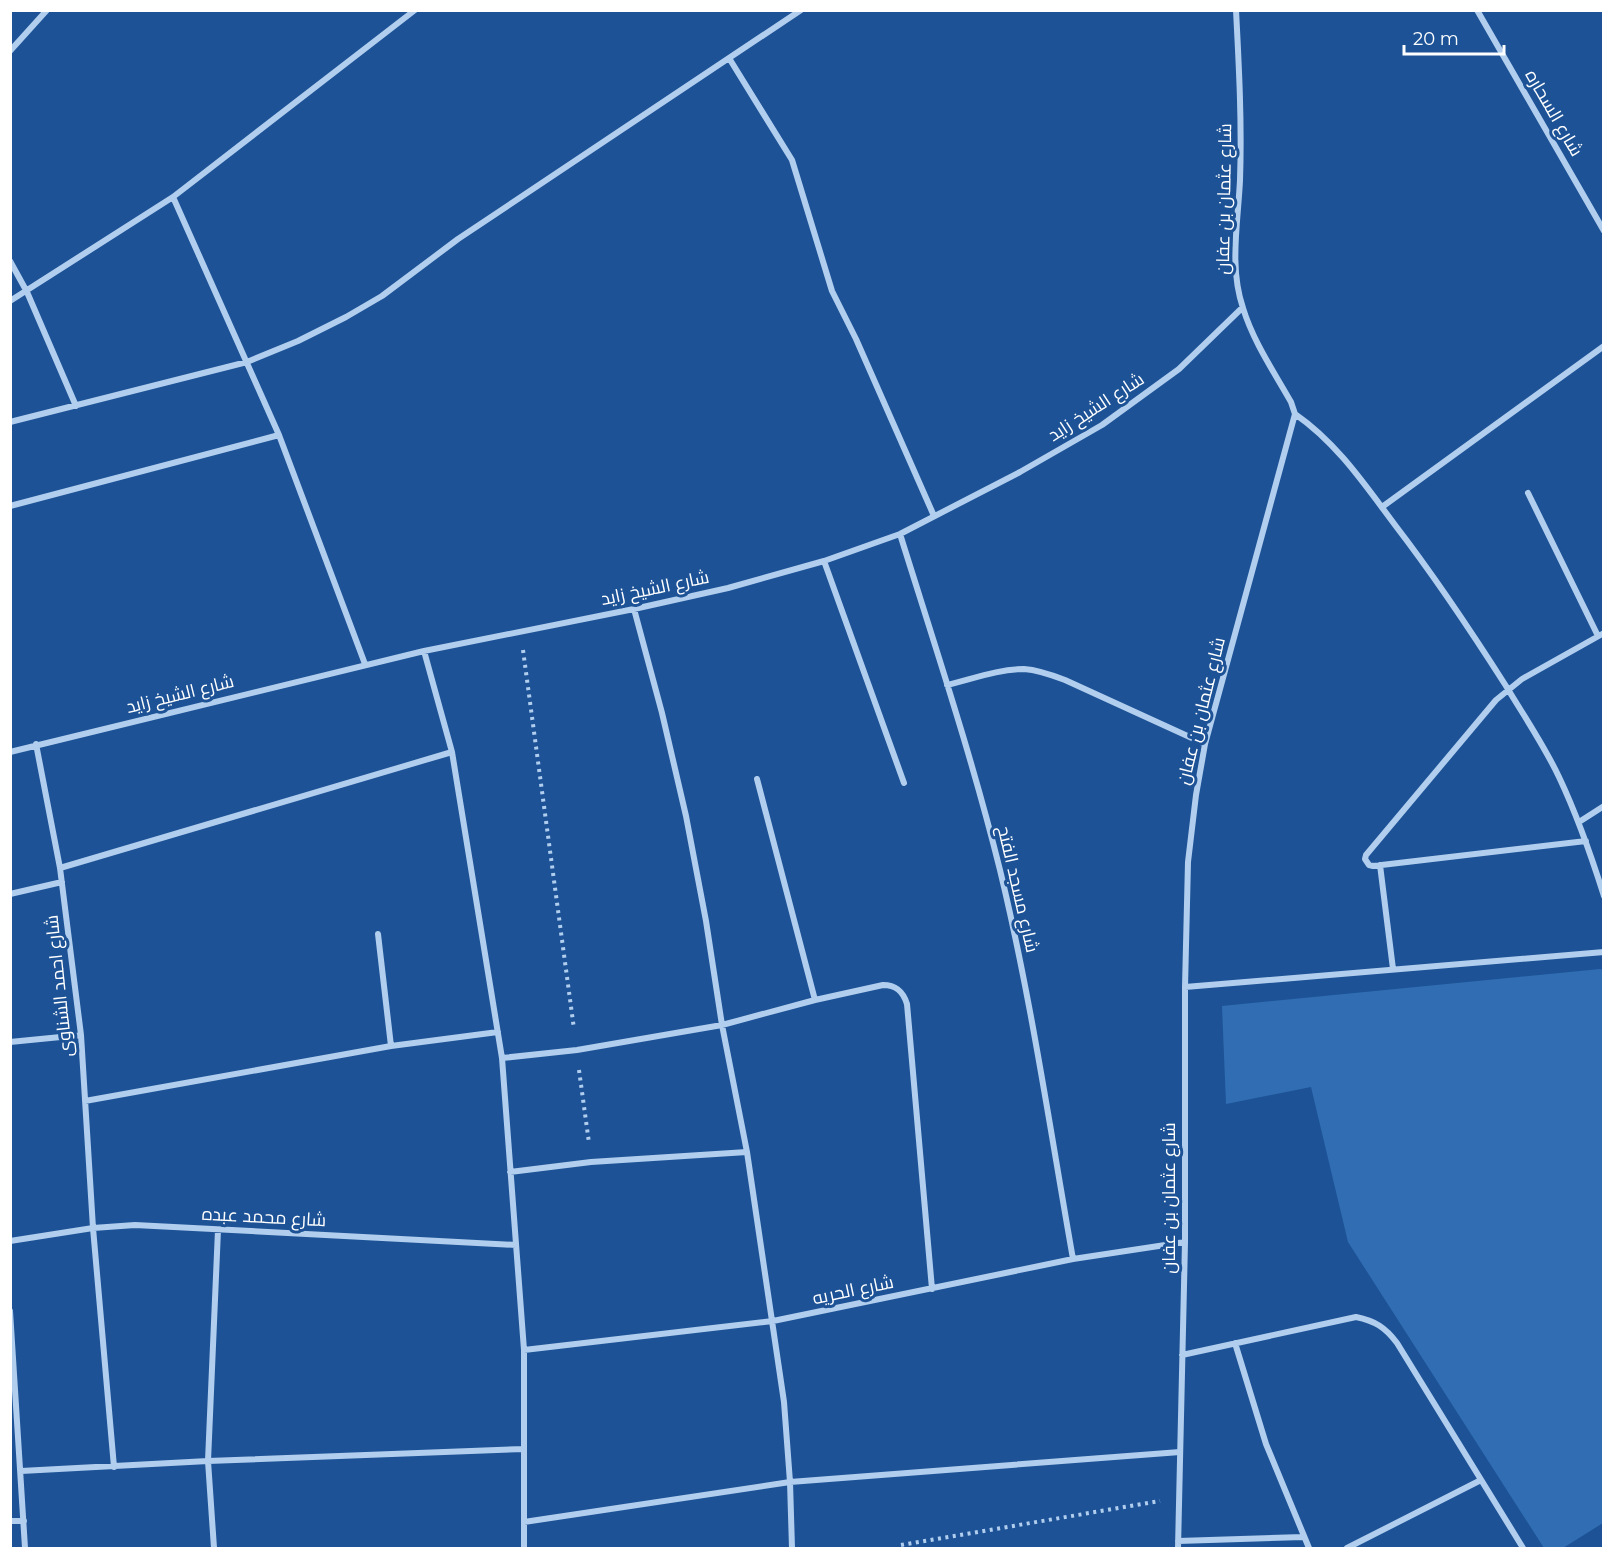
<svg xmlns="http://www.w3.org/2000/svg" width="1614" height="1559" viewBox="0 0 1614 1559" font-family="Montserrat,Cairo,sans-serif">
<rect width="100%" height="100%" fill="#1d5396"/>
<path fill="#316db3" d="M1600,969L1604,970L1603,1523L1563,1548H1544L1348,1242L1311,1087L1226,1104L1222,1006Z"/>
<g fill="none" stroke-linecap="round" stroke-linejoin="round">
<path stroke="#b1ceef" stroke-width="4" stroke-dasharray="3 4.5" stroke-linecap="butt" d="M523,650L574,1029
M579,1070L589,1143
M901,1545L1160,1501"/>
<path stroke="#b1ceef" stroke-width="6" d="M1477,10L1604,231
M10,51L47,10
M729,58L792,160L832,291L856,339L934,516
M173,197L279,435L365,664
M10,261L27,292L76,406
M10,301L173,197L415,10
M1295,414C1337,443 1365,485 1395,525C1435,577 1471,631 1506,686C1524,716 1544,745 1559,777C1577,815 1591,855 1604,896
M10,422L247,362L298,341L346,317L382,296L458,239L801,10
M1528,493L1598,636
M10,506L279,435
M1382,507L1604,346
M900,534C935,646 972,757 1000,870C1031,998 1050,1129 1073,1259
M824,561L904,783
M634,609L662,713L686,816L706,921L722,1025L747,1152L784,1402L790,1482L792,1548
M424,651L452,752L502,1058L524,1350V1548
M947,685C972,679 999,669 1024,669C1038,670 1052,675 1065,680L1205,744
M36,744L60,868L81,1035L93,1228L114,1467
M10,752L424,651L634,609L728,588L824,561L900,534L1020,472L1102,425L1179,369L1242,308
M757,779L815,1000
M1579,822L1604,806
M1586,841L1373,866L1369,865L1365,859L1366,855L1496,700L1522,679L1604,633
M1380,865L1393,969
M60,868L452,752
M10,894L62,882
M378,934L391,1046
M1185,987L1604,952
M10,1042L81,1035
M502,1058L577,1050L722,1025L815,1000L883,985C896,985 903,991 907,1004L932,1289
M85,1101L391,1046L498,1032
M510,1172L591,1162L747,1152
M10,1241L93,1228L135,1225L516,1245
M10,1311L25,1548
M1235,1343L1266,1444L1309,1548
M524,1350L773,1321L1073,1259L1185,1242
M1182,1355L1356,1317C1375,1321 1385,1327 1397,1343L1523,1548
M21,1471L208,1461L524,1449
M10,1521H24
M524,1522L790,1482L1180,1452
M1178,1541L1303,1537
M214,1548L208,1461L218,1230
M1178,1548L1185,1242V987L1188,862L1196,795L1205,744L1295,414L1291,402C1274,372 1253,341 1243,308C1229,267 1238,223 1240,180C1242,124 1239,67 1236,10
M1347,1548L1481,1480"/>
</g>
<g text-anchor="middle" stroke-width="6" stroke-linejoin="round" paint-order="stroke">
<g font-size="18" fill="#fff" stroke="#1d5396">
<text transform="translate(1554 113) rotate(60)" y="6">شارع السحاره</text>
<text transform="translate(1224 199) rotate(-89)" y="6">شارع عثمان بن عفان</text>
<text transform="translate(1096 407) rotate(-33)" y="6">شارع الشيخ زايد</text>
<text transform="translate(655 588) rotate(-12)" y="6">شارع الشيخ زايد</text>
<text transform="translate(180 694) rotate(-14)" y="6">شارع الشيخ زايد</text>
<text transform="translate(1201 711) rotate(-76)" y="6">شارع عثمان بن عفان</text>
<text transform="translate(1018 889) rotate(77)" y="6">شارع مسجد الفتح</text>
<text transform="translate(59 986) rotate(-96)" y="6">شارع احمد الشناوى</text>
<text transform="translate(1169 1198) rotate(-90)" y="6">شارع عثمان بن عفان</text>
<text transform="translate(264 1217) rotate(3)" y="6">شارع محمد عبده</text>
<text transform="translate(853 1290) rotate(-12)" y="6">شارع الحريه</text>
</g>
</g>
<rect width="1614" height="1559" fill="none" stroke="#ffffff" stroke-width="24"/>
<path d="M1404 45v9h100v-9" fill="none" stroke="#ffffff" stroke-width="3"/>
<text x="1413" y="45" font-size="18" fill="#ffffff" stroke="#1d5396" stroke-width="4.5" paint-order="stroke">20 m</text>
</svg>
